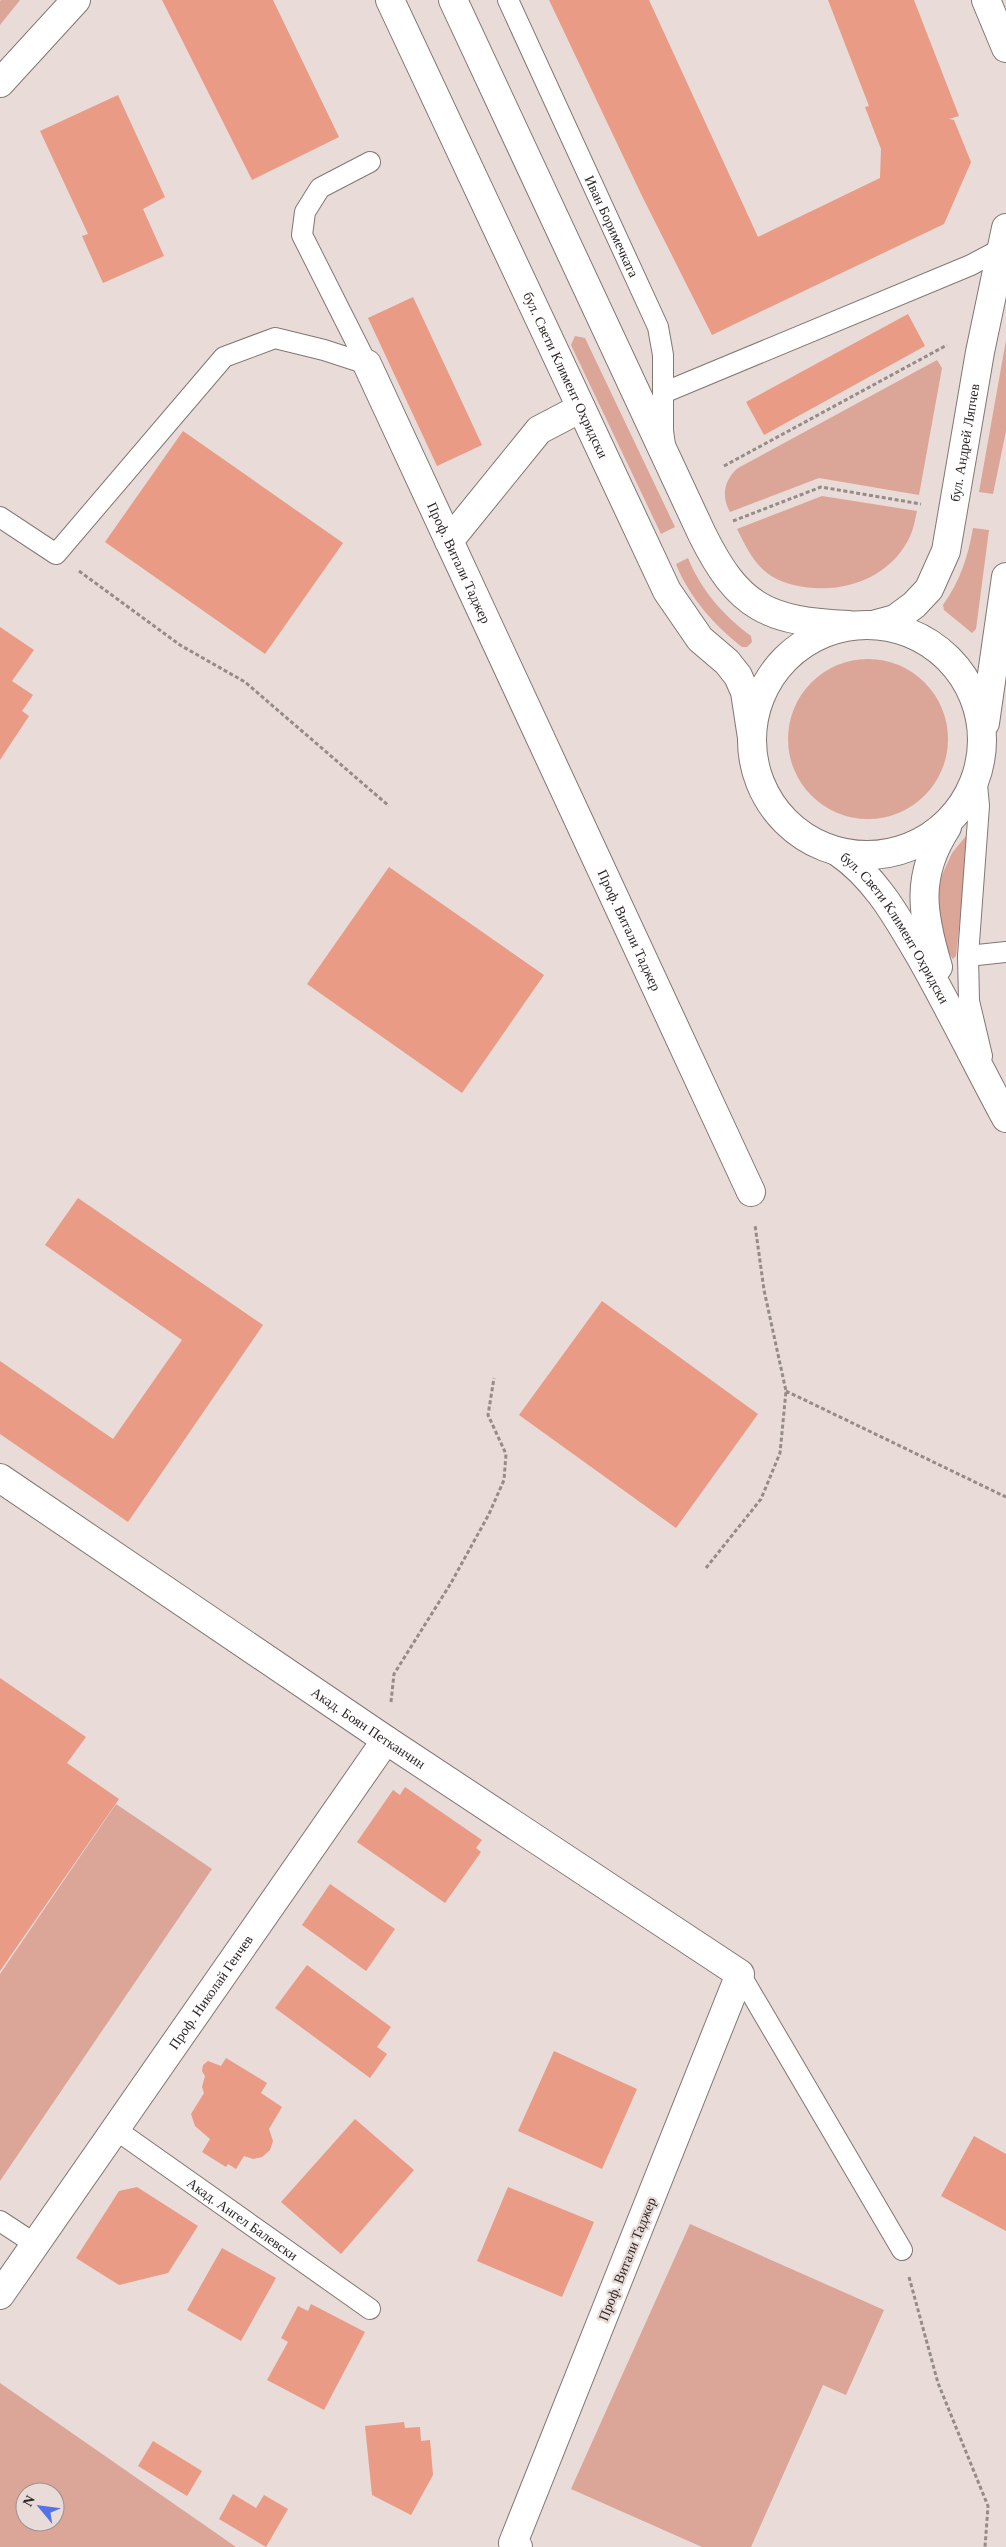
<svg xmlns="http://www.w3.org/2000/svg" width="1006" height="2547" viewBox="0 0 1006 2547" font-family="'Times New Roman',serif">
<rect width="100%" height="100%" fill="#e8dbd8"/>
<path fill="#dba597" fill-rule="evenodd" d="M1,0H20L0,25V1Z
M575,336L585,338L675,527L661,534L571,345Z
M1006,340V431L993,494L979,492Z
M937,360L942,368L919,495L819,478L730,512C721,496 724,480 738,468Z
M822,496L917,511C915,519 914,527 911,534C895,572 854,591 814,588C799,587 780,583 767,573C753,562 745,545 737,529Z
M973,528L989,530L976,629L972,633L944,610L943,605C960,581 968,557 973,528Z
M688,558C701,590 723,615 751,636L752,642L747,647H742C714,625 689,597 676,564Z
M788 739a80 80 0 1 1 160 0a80 80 0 1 1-160 0Z
M966,836L969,838L956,956L953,959L943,946L935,915L938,884L952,853Z
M116,1804L212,1869L0,2181V1974Z
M690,2224L884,2310L846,2395L823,2385L751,2547H702L571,2489Z
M0,2383L236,2547H0ZM25,2492H55V2522H25Z"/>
<path fill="#e99b86" d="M162,0H273L339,137L252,180Z
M549,0H649L758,237L880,178L881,149L865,107L869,106L828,0H914L959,116L949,119L954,120L971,162L944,224L712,335L642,196Z
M118,95L165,197L143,209L164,256L103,283L82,236L88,234L40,131Z
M413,297L482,445L437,466L368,318Z
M908,314L925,346L764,435L746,402Z
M183,431L343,543L265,654L105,542Z
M0,627L34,650L12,681L33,695L22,711L29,716L0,760Z
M389,867L544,975L462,1093L307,984Z
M78,1198L263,1325L128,1522L0,1434V1361L113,1439L182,1340L45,1245Z
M602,1301L758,1414L676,1528L519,1415Z
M0,1678L86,1737L67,1763L119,1799L0,1971Z
M405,1787L482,1840L476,1848L481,1852L445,1903L357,1842L393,1790L400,1795Z
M330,1884L395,1929L366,1971L302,1925Z
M307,1965L391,2027L377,2047L387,2054L370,2078L275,2008Z
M554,2051L637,2089L602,2169L518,2131Z
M226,2058L267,2083L261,2093L282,2107L269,2129L273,2141L270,2150L262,2157L253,2159L244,2156L236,2169L228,2164L226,2167L202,2152L210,2139L195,2126L191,2114L204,2093L202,2087L205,2076L202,2071L203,2065L208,2061L221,2066Z
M355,2119L414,2170L341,2254L281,2202Z
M974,2136L1006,2154V2231L941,2196Z
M137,2187L198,2226L168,2273L119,2285L76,2258L119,2191Z
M508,2187L594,2222L562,2297L477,2261Z
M222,2248L276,2278L241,2341L187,2310Z
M311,2304L365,2332L324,2410L267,2380L288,2342L281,2338L298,2306L308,2311Z
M404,2422L405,2428L420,2427L421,2441L430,2440L433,2475L411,2515L372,2495L365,2426Z
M153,2441L202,2471L187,2496L138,2466Z
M233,2494L256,2508L264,2495L288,2509L266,2547L219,2519Z"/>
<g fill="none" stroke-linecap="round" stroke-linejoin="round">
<defs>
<g id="lane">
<path id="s1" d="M508,0L658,327L663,355V431L665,445"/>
<path d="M367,364L302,235L305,212L320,188L370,162"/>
<path d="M663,393L971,265L1001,249"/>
<path d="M0,517L56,554L224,357L275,338L324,350L367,364"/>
<path d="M976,774L979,806L968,956L969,1001L982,1056"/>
<path d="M968,956L1006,952"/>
<path d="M740,1974L902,2250"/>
<path id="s2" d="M115,2129L370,2309"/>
<path d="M0,2221L35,2244"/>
</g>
<g id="street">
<path d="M986,0L1006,48"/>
<path id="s3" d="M367,364L751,1192"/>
<path d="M449,541L539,430L581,408"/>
<path id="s4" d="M0,1478L386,1740L740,1974L513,2543L518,2547"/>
<path id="s5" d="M0,2295L386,1740"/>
</g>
<g id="secondary">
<path id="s6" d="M390,0L667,591L700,639L727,662L738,676L745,692L752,738"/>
<path d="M453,0L702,534C739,609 768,621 849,625"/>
<path d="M0,83L76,0"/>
<path id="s7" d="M873,625L895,619L914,605L929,589L946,551L980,352L1006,228"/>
<circle cx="867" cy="740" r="115"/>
<path d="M985,723L1006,577"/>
<path id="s8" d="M838,852C876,878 897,917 920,956C950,1009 977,1064 1006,1118"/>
<path d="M938,967C922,914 915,876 947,827"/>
</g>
</defs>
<use href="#lane" stroke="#827774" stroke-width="22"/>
<use href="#street" stroke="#827774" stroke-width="30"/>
<use href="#secondary" stroke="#827774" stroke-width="30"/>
<path stroke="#958c8a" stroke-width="3" stroke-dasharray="4 2.5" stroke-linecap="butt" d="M724,466L947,345
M733,521L821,487L921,504
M79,571L180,645L245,682L389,806
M786,1391L1006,1497
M706,1568L761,1499L780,1453L786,1391L764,1290L755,1225
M391,1702L394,1674L451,1583L489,1514L504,1480L506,1454L488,1415L494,1378
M909,2277L938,2383L988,2506L985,2547"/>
<use href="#lane" stroke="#fff" stroke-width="20"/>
<use href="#street" stroke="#fff" stroke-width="28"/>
<use href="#secondary" stroke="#fff" stroke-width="28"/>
</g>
<g text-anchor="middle" stroke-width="4.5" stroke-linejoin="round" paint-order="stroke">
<g font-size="14" fill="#2c2726" stroke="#e8dbd8">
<text dy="5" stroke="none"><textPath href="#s1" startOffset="249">Иван Боримечката</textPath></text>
<text dy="5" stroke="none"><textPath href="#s6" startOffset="414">бул. Свети Климент Охридски</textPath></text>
<text dy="5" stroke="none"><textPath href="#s7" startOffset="220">бул. Андрей Ляпчев</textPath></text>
<text dy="5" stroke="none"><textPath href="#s3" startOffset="219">Проф. Витали Таджер</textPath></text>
<text dy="5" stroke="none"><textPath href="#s3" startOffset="624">Проф. Витали Таджер</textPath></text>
<text dy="5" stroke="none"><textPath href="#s8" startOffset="96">бул. Свети Климент Охридски</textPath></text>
<text dy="5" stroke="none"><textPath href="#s4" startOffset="445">Акад. Боян Петканчин</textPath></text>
<text dy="5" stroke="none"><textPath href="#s5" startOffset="369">Проф. Николай Генчев</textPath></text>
<text dy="5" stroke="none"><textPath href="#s2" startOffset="156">Акад. Ангел Балевски</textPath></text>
<text transform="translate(627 2259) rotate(-68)" y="5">Проф. Витали Таджер</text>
</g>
</g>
<g transform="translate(40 2507) rotate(299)"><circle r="24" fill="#e8dbd8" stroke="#9d9391"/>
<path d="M0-4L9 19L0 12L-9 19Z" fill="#5571e6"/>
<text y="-8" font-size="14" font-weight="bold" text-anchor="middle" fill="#2c2726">N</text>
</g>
</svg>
